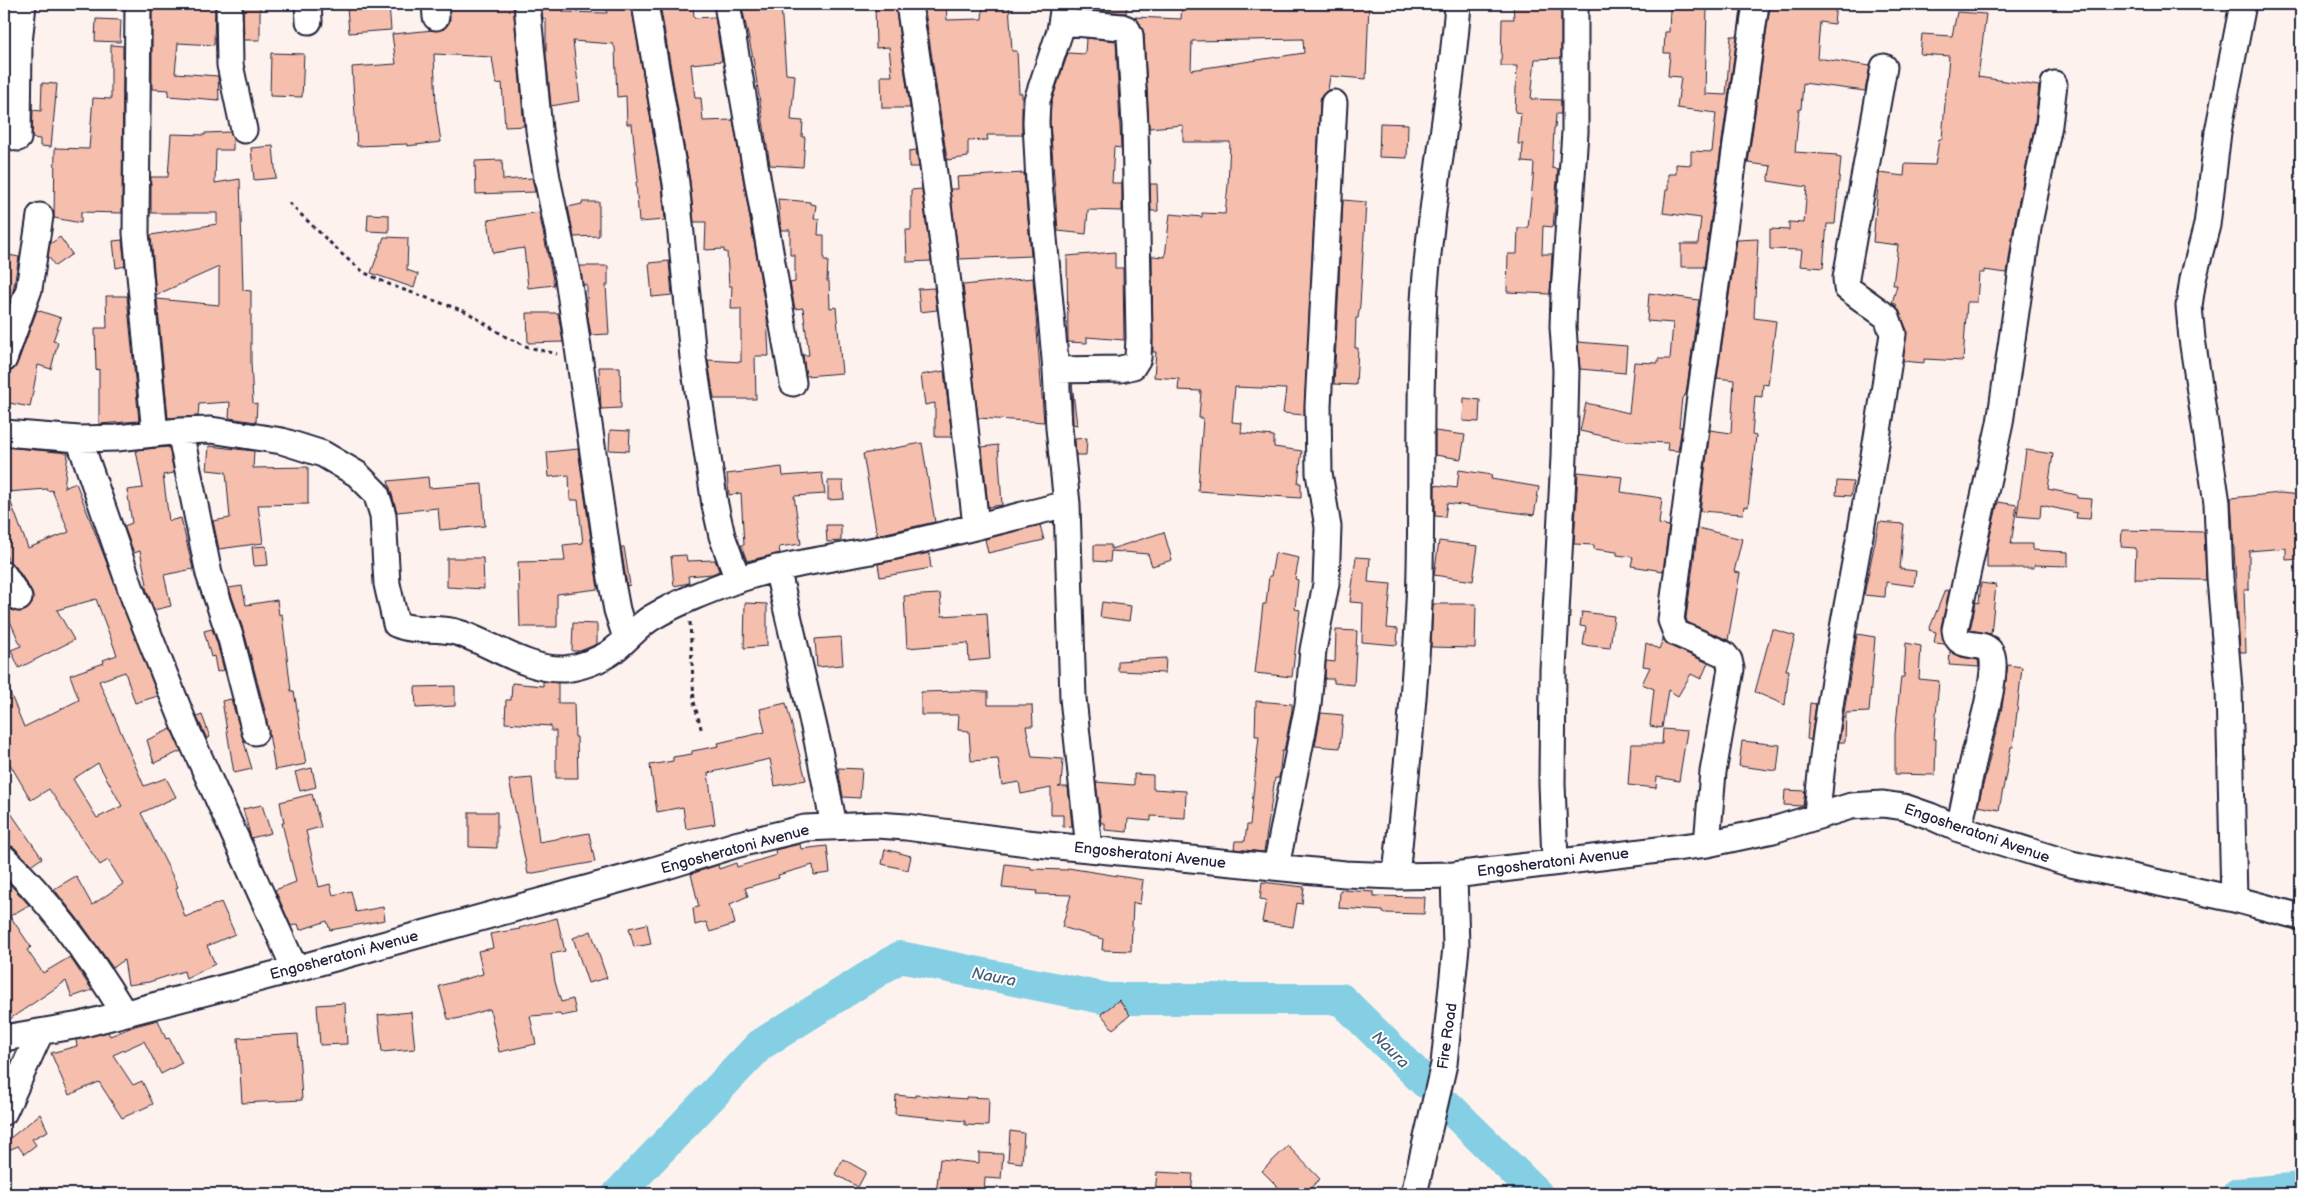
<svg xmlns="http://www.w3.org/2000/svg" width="2305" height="1198" viewBox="0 0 2305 1198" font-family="'Balsamiq Sans',sans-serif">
<rect width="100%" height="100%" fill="#fdf2ee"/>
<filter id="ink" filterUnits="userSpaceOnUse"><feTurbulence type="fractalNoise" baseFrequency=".02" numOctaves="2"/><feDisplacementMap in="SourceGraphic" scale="10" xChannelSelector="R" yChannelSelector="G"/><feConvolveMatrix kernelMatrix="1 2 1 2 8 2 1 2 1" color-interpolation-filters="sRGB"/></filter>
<g filter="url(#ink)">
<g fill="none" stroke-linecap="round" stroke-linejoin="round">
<path stroke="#84cfe3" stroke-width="32" d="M1449,1107L1537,1194
M618,1194L760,1045L900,957L1108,999H1341L1425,1082
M2238,1194L2301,1188"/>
</g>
<path fill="#f6beac" stroke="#22223b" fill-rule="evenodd" d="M152,4H215L214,45L178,43L175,73L218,76L219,100L168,96L169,90L152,89Z
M243,4H260V40H244Z
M367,4H389L391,30L349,33L347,6Z
M471,4H513L524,126L505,127L502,83L496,84L492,57L434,54L436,108L441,142L407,146V144L357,146L352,67L396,64L392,34L444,29L449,23L450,6H471Z
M541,4H563V12L607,13L606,7L631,4L662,185L665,220L639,222L636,182L638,181L632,124H627L626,96L617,97L615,48L613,44L573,41L580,101L551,106L546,54V19H543Z
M660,4H693L694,18L715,17L722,61L691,64L695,98H701L703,121L733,120L767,317L769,356H755L756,399H714L708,360L741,362V309H731L732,286H729L727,252H724V249L705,250L706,222H694L690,181Z
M875,4H895L910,108H882L881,76H892L889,47L876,48Z
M924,4H946L947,20L982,19L983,4H1009L1012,51H1017L1019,93H1022V135H987L988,140L968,141V157L947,160Z
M1080,4H1127L1126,13L1080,9Z
M1182,4H1369L1366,79L1330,76L1328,90L1322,95L1320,102L1304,415L1283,413L1286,389L1235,387L1232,422L1242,423L1241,433L1274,436V447L1302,451L1298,483H1301V498L1198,491L1203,418H1199L1201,391L1178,390L1179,379L1154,377L1156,352H1153L1152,256L1165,257L1170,214L1202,217V213L1225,214L1228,185L1230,142H1183V125L1149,128L1144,34L1140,23L1134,17L1181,19ZM1303,39L1304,53L1191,70L1192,41Z
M1513,4H1561V58L1535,59L1531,99L1561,100V114H1556L1555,128H1554L1552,168L1558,169L1553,227L1543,226L1542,254H1552L1550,294L1507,292L1508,254H1517L1518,228H1528L1533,179L1534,163L1522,162L1523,144H1518L1521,113L1515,112L1517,66H1501L1502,19H1514Z
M1675,4H1699V7H1707L1705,94L1726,95L1731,36H1737L1704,267H1681V244H1698L1701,218L1663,213L1666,190H1668V174H1676V164L1691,165V151L1712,152L1716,113L1677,108L1681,77L1668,76L1670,53H1664L1665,32H1669L1670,9H1675Z
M1791,4H1836L1834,24L1820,22L1817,58L1870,66L1865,91L1803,83L1801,109H1799L1795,152L1837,155L1836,157L1841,158L1835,224H1827L1823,268L1800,266L1802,250L1770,249V229L1789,230V222L1804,223L1807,187L1768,181L1771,166L1748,163L1770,6L1791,7Z
M781,5L786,74L795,75L791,120L803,121L802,137H805L803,167L770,165L753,58L742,7Z
M1957,12L1986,14L1978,77L2039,86L2035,123L2014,225L2007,273L1984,270V273H1979L1977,302H1967L1963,361L1924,359V363L1903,361L1907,330L1896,304L1892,303L1897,285H1893L1898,245L1873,242L1879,175V173L1904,176L1905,164L1935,165L1939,139H1942L1949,56L1920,54L1922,34L1952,36Z
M96,19L121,20L120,42L95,41Z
M1086,38L1116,41L1121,148L1114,147L1112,183H1122V211L1088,210L1086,234L1058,231L1050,122L1051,103L1068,53L1085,54Z
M111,45L123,46L122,213L81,212V223L54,218L55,148L89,149L93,98L111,99Z
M271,53L304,54L302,97L270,96Z
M42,83L57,84L51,147L40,146V139L32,138L33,110L41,111Z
M1380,123L1408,124L1407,158L1379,157Z
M230,132L233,139V150H216L215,183L240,179L243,290L251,291V362L253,403L257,404L256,422L229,418L230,402L199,404L198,416L168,418L157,299L219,305V267L156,295L151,235L217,224V213H151V177H168L171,134L205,135V133Z
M273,146L276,178L254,180L251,148Z
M916,150L919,167H909V151Z
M502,160L503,180L532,178L535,192L476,194L475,161Z
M1024,173L1031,256L959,259L950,189H958L957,177Z
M1150,184H1157L1158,211H1151Z
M922,189L931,261L907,262L906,230H911V190Z
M778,199L810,202V204L816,205L814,219H819L818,235H824V261H828L827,281H829L830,308L836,307L842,373L806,376L803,355H809L803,308L795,309L790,283L795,282V255H790V230H781Z
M1343,200L1366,202L1360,305L1358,318H1356L1355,348H1358L1356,385L1334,384Z
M582,202H599V236L574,237L568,207L582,204Z
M539,212L554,285L528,288L524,248L493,253L488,220Z
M368,214L389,215V232L367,231Z
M60,237L72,254L55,266L48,256L50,244Z
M384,237L408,238L407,270L418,274L414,288L371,273Z
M1758,239L1754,318L1776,321L1768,385L1763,384L1762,397L1755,396L1752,435L1756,436L1748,507L1744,506L1743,514L1700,511L1710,430L1731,433L1734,380L1717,378L1737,240Z
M122,240L125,266L116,268L113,241Z
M1115,252V268H1123L1124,340L1087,337V343L1068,342L1067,256Z
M4,254L19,257L13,291L4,317Z
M669,261L672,295L652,297L649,263Z
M580,266H608V285H606L609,334L591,335L587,312V285H583Z
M1033,278L1044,422L978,418L963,285Z
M934,288L937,310L920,312L918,289Z
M1649,293L1699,300L1686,394L1682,398L1679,427H1682L1678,451L1667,450L1668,443L1626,441L1580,431L1586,403L1629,413L1634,362L1658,363V359H1670L1673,323L1647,321Z
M106,296H127L139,421L99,424V369L96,370L95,328H107Z
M37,310L61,318L53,341L58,342L51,369L38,365L30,407L4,402V373L13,370L17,364Z
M527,313H558L563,342L528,343Z
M1578,342L1627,346L1625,373L1580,369Z
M599,367H620L621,408L601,409Z
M944,371L952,437H935V403L925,405L921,375Z
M1072,384L1077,425L1073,424Z
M1464,398L1480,400L1479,422L1463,421Z
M610,430L630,431L629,451L609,450Z
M1435,431L1465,435L1461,459L1435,455Z
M1087,438L1086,455H1076L1075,439Z
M922,443L935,522L877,535L863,454Z
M998,445L1002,505L988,507L982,447Z
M209,446L254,451L253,468L308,467V504L258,505L263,543L219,549L213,521L230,518L226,472L207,470Z
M5,447L68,453L64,488L76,483L158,696L135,703L125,672L99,681L144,786L166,778L176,797L141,813L178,887L176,888L185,917L221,902L235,934L207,946L215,964L186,979L184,971L149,982L128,985L124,960L113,968L81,923L54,889L76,876L92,905L123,884L108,860L100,865L49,789L31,800L4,754V678L24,727L79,700L70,675L104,663L103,660L117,655L96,599L57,610L74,640L19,668L11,650L21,646L5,610L10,608L19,612L26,610L32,604L33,597L31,590L16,567L9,562L4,551ZM47,489L48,491L52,490L69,532L28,548L7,492ZM98,763L122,806L97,818L73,779Z
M169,447L174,473L163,475L169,521L181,518L193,569L164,575L171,606L154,610L145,585L147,584L140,551L134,553L124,526L132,523L127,490L143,488L136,450Z
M578,449L598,589L557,594V627H520L518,562L565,561L563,545L583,543L578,500H570L569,475L549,477L547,452Z
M2026,450L2053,454L2048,489L2077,495V498L2092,499L2090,519L2076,518L2077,513L2041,505L2040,518L2017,516Z
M782,467L783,476L822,473L825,494L794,496L801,544L779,547L780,553L747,561L741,545H744L741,493L729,495L727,474Z
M1459,470L1492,475L1491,479L1539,487L1534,515L1447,503L1445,517L1435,516V485L1457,488Z
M1578,472L1623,477L1621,492L1662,498L1659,524L1669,526L1663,571L1631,566L1633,557L1617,555V552L1594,549V545L1574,544Z
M428,477L429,488L482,484L485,526L440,530L438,508L397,512L388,481Z
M828,481H843L844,499L828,500Z
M1837,481L1853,482L1851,496L1836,495Z
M2280,493L2301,495V559L2286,560V548L2249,551V590H2244L2246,652H2240L2231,498Z
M1998,502L2017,505L2011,544H2033V550L2068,552V566L2034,565V568H1987V549Z
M1879,522L1904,524L1900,569L1916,571L1914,586L1886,582L1885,597L1864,595Z
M826,525H841V541L827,542Z
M1040,525L1044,540L988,553L985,539Z
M1698,528L1742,539L1734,572L1740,573L1728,640L1687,622L1686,618Z
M2122,530L2204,532L2206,580L2135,579L2136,548L2121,547Z
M1164,532L1172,560L1152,566L1148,554L1111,551L1110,562L1094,561V545H1111V549Z
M1439,541L1478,546L1473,581L1434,575Z
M266,546L268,565L254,566L252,547Z
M621,547H624L630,585L627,586Z
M929,553L931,568L880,577L878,564Z
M1275,553L1299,558L1295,579L1298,580L1295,609L1300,610L1292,677L1255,673L1263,604H1266L1269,576H1271Z
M686,555L687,561L715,560L719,571L712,574L688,576L689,583L674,586L671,556Z
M1356,557L1370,558L1368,582L1391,584L1387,628L1398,629L1397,645L1362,642L1363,603L1350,602Z
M447,558H483L484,589L447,587Z
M1981,583L1996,585L1991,634L1970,630L1976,602L1979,603Z
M242,586L246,605L277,600L279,615L282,614L291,691H294L306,764L275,770L266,715L245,635L229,588Z
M1945,590L1949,591L1941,627L1945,644L1934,643L1936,632L1929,630Z
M940,594L942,616L987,613L990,659L969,661L968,643L907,648L904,596Z
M1102,602L1131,606L1129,621L1100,617Z
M745,603L767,604V646L744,648Z
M1433,604H1476L1475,648L1431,647Z
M1582,612L1614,616L1610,648L1583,645L1586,627L1580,626Z
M573,623L597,624V644L580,651H572Z
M212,629L217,643L224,670L217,672L214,656L211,657L204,631Z
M1772,629L1795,636L1786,670H1789L1785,705L1755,692Z
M1336,630L1357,631L1354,685L1334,683V679H1325L1326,661L1335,662Z
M1857,634L1875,637L1869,712L1846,713L1845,742H1839Z
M841,637L843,665L817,667L815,639Z
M1663,639L1670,646L1708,663L1701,679L1691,674L1678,696L1668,690L1662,728L1650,726L1654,689L1642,684L1650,667L1643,666L1646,643L1659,649Z
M1906,643L1921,646L1919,679L1939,681L1934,739H1936L1935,775L1895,774V734L1901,677H1904Z
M1950,651L1961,657L1978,660L1979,667L1949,665Z
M1166,658L1165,673L1118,671V661Z
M2008,665L2022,667L2013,747H2011L1999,810L1978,806L2002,707Z
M543,681L558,683V703H574L575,737H577L578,778H556V731H551V726L505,723L506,700H511L512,683L543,686Z
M455,686V706L416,708L415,687Z
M962,691L988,692V705H1032L1033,726H1026L1032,757L1063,759L1061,786L1058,787H1068L1072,826L1063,827V815H1051V788L1021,794L1019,782L1002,785L998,759L971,761L969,731L958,730L959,715H921V692Z
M231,699L252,769L234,773L222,701Z
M1256,701L1292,704V710L1284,751H1282L1279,778H1275L1264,852L1234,849L1235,841H1245L1247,825H1250L1259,736H1255Z
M786,703L806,780L775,786L770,759L708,773L715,824L686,829L683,807L657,812L650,765L673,761V757L692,754V751L719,746L718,743L765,732L760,709Z
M1810,703L1816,704L1811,740L1807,739Z
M1321,713L1343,715L1340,748L1315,746Z
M202,715L210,737L207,739L197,717Z
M171,729L181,751L154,763L147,740Z
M1663,729L1687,731L1679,781L1657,777L1656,788L1628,785L1631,744H1662Z
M1742,741L1780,745L1777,771L1739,766Z
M312,768L316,787L300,791L295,772Z
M838,768L862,769L860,798L843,797Z
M1134,774L1153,775V789L1186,791L1185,818L1151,816V821L1128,819L1127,832L1105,830V823H1101L1096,782L1134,785Z
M532,778L539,842L589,833L595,862L528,874L509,780Z
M1785,790L1805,791L1803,806L1784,805Z
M312,794L321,827L306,831L319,887L330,884L333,895L351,891L356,912L383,907L385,920L330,930L327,921L300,930L298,924L291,926L275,890L296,882L282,823H284L280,802Z
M4,803L42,858L32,865L14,847L4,844Z
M262,805L271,833L251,838L243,809Z
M469,812H497V848L469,847Z
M800,844L801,849L827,846L830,873L814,875L813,865L778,875L779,878L745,888L748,896L730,904L735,924L710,932L706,922L695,925L693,908L699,907L691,874L718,865L719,869L736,863L737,867L776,855L775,850Z
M885,849L911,856L908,870L882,864Z
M1005,864L1031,867V869L1068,870V868L1143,880L1140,904L1133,903L1131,951L1102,950L1103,939L1062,927L1071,895L1036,894L1037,891L1002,888Z
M4,878L29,905L10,916L31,947L27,950L43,973L70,957L92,990L72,997L66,981L4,1023Z
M1262,882L1304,887L1302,904L1297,903L1293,927L1262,922L1266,900L1260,899Z
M1340,890L1374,892V896L1425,897L1424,914L1383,913V911L1339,908Z
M557,918L565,951L551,954L555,982L561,1002L573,999L576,1013L561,1016L560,1014L530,1016L536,1044L499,1052L490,1009L456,1019H448L439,986L483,974L478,951L493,948L490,934L520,929L519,928Z
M647,924L651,944L634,947L629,928Z
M591,931L607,978L588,983L573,938Z
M1119,1000L1130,1015L1113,1029L1101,1014Z
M345,1003L347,1044L320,1045L317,1005Z
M411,1012L415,1049L382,1052L378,1015Z
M158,1020L166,1039L169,1038L182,1063L161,1074L144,1041L113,1055L133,1085L142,1081L153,1104L122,1118L99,1082L69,1095L51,1053L77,1046L76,1040L108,1032L110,1036L135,1026Z
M298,1034L302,1100L242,1103L238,1038Z
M896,1095L915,1097V1095L966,1099V1097L989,1098L988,1126L965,1125V1121L895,1114Z
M40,1114L48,1131L32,1139L36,1145L24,1154L18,1146L4,1152V1143Z
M1010,1131L1024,1133L1022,1163L1008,1161Z
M1288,1146L1320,1179L1304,1194H1285L1262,1171Z
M979,1153L1003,1154L1001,1179L985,1178L984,1194H936L940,1159L979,1163Z
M843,1159L866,1172L858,1187L835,1174Z
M1157,1172L1193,1174L1191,1194H1155Z"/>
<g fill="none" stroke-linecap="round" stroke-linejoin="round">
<defs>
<path id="minor" d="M138,4L136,233L155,434
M229,4L230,65L244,130
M308,4L309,21
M435,4L436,17
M527,4L539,130L547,178L568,278L611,578L617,610L626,638
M645,4L676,183L693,357L715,505L722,536L738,580
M727,4L793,383
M909,4L932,158L956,346L976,526
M1064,4L1060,31L1037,100L1036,122L1039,183L1056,370L1059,428L1067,504L1073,698L1089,849
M18,138L19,43L23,4
M4,359L29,289L40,216
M1056,370L1121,369L1133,366L1138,358L1139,337L1135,125L1130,35L1127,29L1122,27L1062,22
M180,431L209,574L231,639L255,732
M4,433L79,439L117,438L180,431L211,430L282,441L323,454L357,474L376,493L383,515L387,584L396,624C416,633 438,626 459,633C493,644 528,671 565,669C581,667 601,660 614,650C627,640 637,627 651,618C678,602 707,591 737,580C789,562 842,558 895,546C953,533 1010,518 1067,504
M79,439L134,598L186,728L295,969
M777,568L817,740L834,826
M4,575L19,598
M1817,815C1826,703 1850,595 1869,485C1878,435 1885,384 1893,334L1887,317L1847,288L1846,278L1884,67
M1959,829C1964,804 1969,779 1975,754C1980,732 1998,675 1992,655C1986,637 1957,654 1955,630L2000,423L2028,228L2049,125L2054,84
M1707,844L1713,772L1731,669L1729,660L1724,654L1676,633L1671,620L1700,397L1756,4
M4,858C52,903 90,957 124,1013
M1555,861L1552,784L1553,670L1564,457L1566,370L1563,327L1564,294L1575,132V4
M1276,867L1308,705L1313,650L1326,584L1328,527L1319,473L1318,406L1334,103
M1396,876C1405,786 1415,695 1419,604C1423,503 1418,402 1424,301C1430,201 1451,103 1458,4
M2234,899L2229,689L2220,578L2217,503L2192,339L2189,306L2193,279L2207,225L2218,132L2243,4
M4,1038L80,1025L295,969L654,870L735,845L805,828L877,825L906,827L1027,843L1345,874L1396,876L1454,875L1707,844L1773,830L1851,806L1883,804L1904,807L1930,816L1959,829L2071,864L2234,899L2301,917
M4,1112L40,1033
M1414,1194L1444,1064L1456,947L1454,875"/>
</defs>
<use href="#minor" stroke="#22223b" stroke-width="29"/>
<path stroke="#22223b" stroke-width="3" stroke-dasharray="4 4" stroke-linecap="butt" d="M289,203L345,257L365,273L393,286L467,312L506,337L528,347L557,354
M690,622L694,702L702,732"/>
<use href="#minor" stroke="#fff" stroke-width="25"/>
</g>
</g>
<g text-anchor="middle" stroke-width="4" stroke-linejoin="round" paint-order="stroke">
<g font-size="15" fill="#22223b" stroke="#fff">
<text transform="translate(1977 833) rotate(19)" y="5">Engosheratoni Avenue</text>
<text transform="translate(735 849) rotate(-15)" y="5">Engosheratoni Avenue</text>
<text transform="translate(1150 855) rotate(6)" y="5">Engosheratoni Avenue</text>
<text transform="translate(1553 862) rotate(-7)" y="5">Engosheratoni Avenue</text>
<text transform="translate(344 955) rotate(-15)" y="5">Engosheratoni Avenue</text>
<text transform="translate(1447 1036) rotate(-82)" y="5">Fire Road</text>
</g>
<g font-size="16" font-style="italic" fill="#445f76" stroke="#fff">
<text transform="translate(994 976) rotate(11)" y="6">Naura</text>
<text transform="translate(1391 1049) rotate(45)" y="6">Naura</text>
</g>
</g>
<rect width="2305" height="1198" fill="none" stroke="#fff" stroke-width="20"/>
<rect x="10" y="10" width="2285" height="1178" fill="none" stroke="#22223b" stroke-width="2" filter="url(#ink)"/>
</svg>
